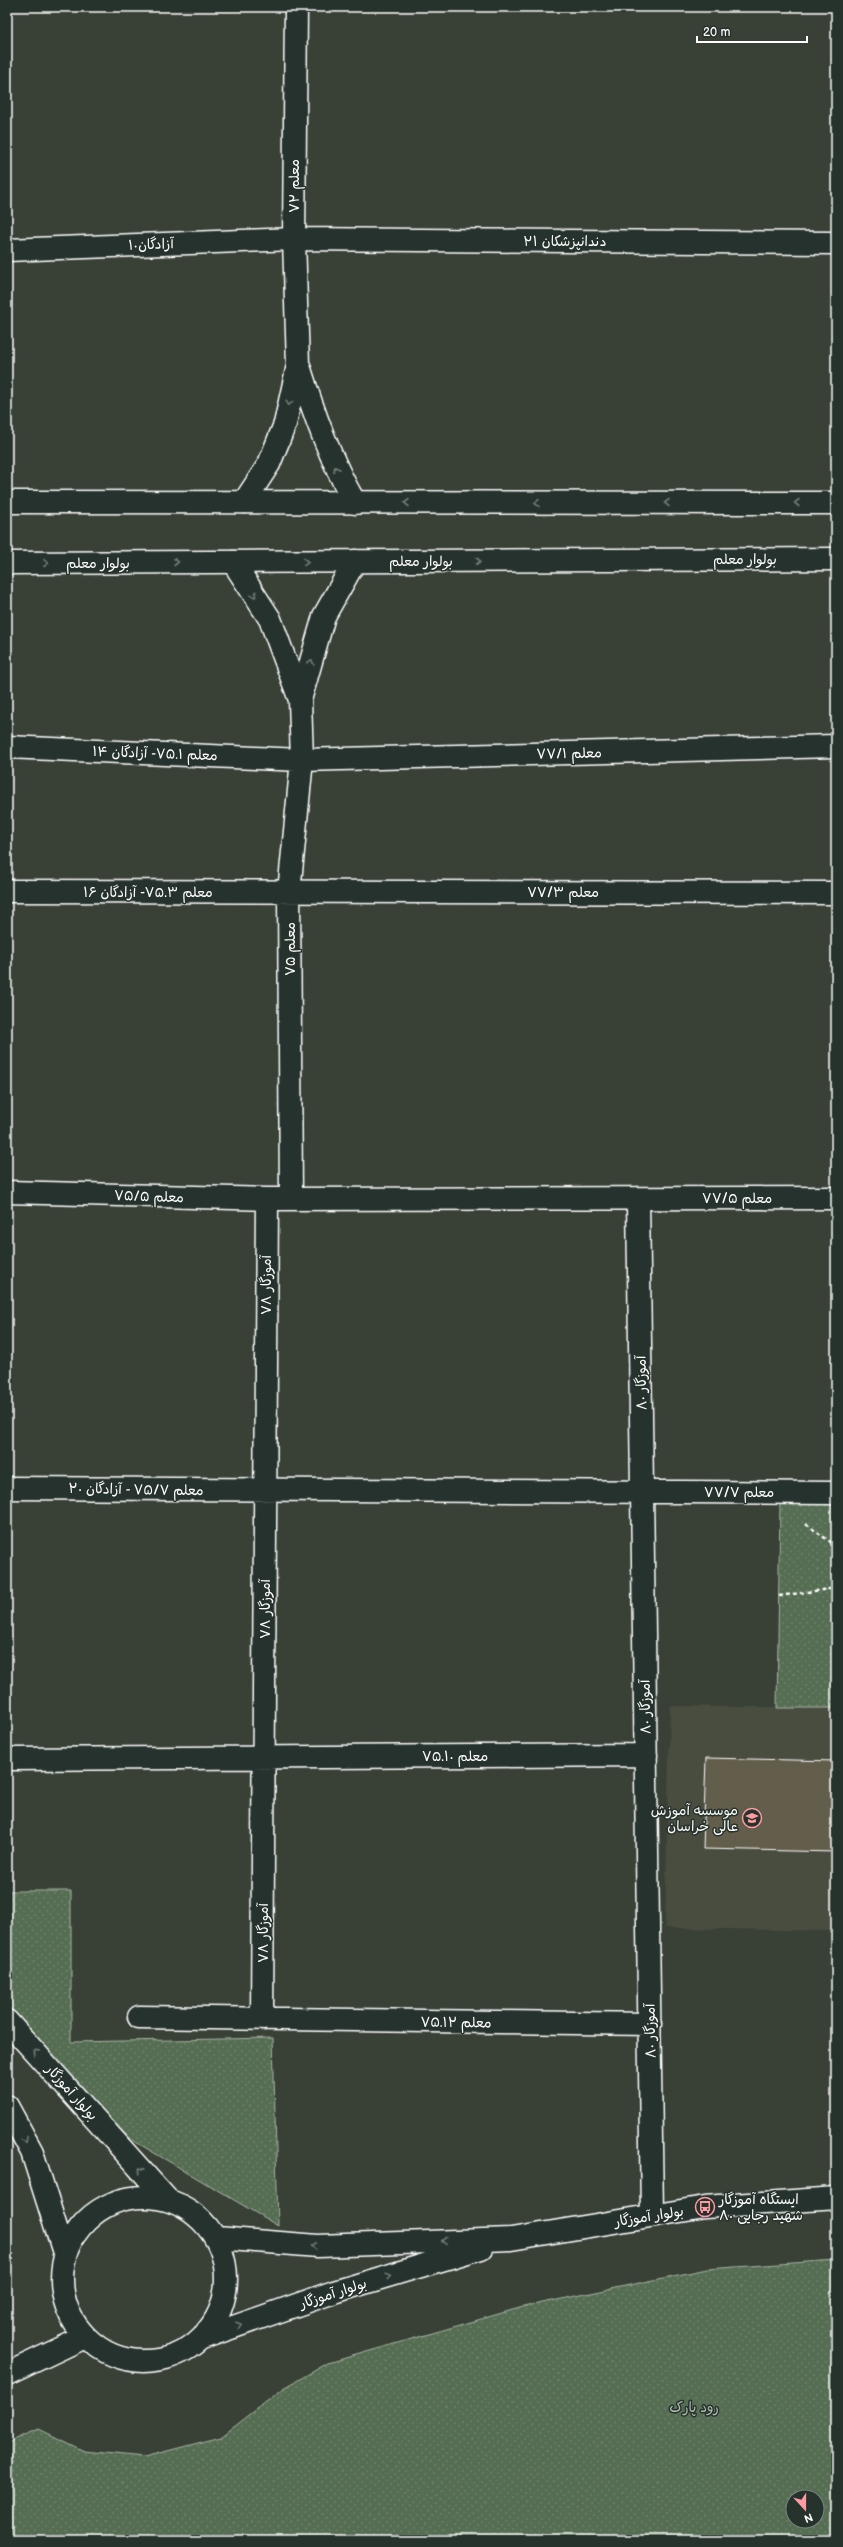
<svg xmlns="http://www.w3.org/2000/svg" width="843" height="2547" viewBox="0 0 843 2547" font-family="'Balsamiq Sans','Playpen Sans Arabic',sans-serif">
<defs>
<pattern id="grass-dots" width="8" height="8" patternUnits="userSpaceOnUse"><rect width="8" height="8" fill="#546d52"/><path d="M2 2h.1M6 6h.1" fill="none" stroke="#6e836c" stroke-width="1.8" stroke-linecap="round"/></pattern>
</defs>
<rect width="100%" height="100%" fill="#394036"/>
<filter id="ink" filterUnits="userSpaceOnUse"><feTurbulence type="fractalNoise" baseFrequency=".025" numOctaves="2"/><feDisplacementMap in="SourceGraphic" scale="8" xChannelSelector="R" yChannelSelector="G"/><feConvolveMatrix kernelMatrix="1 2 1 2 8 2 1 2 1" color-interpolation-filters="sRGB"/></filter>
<g filter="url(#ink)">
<path fill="#4a4d41" d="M670,1706L836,1708V1931L665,1928Z"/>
<path fill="url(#grass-dots)" stroke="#aab6a8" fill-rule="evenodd" d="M780,1503L836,1504V1708H777Z
M7,1891H71V2042L273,2038L278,2226L129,2138L7,2012Z
M836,2260V2540H7V2443L39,2429L84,2451L144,2457L221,2437L284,2388L328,2363L523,2307L707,2269ZM793,2497H817V2521H793Z"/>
<path fill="#645d4c" stroke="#fff" d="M706,1758L836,1761V1852L703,1849Z"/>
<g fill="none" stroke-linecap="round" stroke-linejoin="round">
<defs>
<path id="minor" d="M7,250L294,239L836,243
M299,366C314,414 330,459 355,503
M244,502L269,464L285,424L298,365L294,239L296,7
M233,562L270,619L300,700L302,760L289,892L291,1199
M300,700L324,616L355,561
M7,747L302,760L836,746
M7,891L836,893
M7,1192L267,1199L836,1198
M638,1199L652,2215
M7,1488L836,1493
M7,1759L646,1755
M139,2017L650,2024
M262,2019L267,1199
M7,2374L85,2337"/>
<path id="secondary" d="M7,2021L167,2199
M7,2106L32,2152L65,2256
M62 2279a82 82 0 1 1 164 0a82 82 0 1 1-164 0Z
M217,2238L318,2246L511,2239L705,2207L836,2198
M202,2338L334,2292L481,2248"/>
<path id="primary" d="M7,502L836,503
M7,563L836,559"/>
</defs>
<use href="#minor" stroke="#fff" stroke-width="25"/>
<use href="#secondary" stroke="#fff" stroke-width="25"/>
<use href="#primary" stroke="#fff" stroke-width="25"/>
<path stroke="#fff" stroke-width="2.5" stroke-dasharray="4 3" stroke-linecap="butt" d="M806,1524L836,1546
M779,1596L836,1588
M804,2540L836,2534"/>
<use href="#minor" stroke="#26332d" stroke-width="22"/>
<use href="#secondary" stroke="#26332d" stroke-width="22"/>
<use href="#primary" stroke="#26332d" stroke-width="22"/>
</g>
<defs><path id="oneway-chevron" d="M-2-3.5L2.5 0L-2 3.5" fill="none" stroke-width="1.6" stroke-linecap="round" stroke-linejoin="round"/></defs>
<g stroke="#727a76">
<use href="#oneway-chevron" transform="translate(289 403) rotate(103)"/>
<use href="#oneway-chevron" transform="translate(336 469) rotate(-116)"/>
<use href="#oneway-chevron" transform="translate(407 503) rotate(-180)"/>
<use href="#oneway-chevron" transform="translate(537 503) rotate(-180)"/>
<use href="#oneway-chevron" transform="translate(667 503) rotate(-180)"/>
<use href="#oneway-chevron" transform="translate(797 503) rotate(-180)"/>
<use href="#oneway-chevron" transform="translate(478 561)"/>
<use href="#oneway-chevron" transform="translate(176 562)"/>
<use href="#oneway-chevron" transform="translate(306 562)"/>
<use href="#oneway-chevron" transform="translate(46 563)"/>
<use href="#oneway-chevron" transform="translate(254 595) rotate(56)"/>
<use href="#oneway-chevron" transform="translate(311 662) rotate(-74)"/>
<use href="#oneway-chevron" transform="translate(36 2052) rotate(-132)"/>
<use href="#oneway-chevron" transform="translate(25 2140) rotate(62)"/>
<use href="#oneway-chevron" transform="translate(141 2170) rotate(-132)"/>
<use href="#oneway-chevron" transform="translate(444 2241) rotate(178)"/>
<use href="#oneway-chevron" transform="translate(314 2246) rotate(-177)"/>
<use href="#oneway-chevron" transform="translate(389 2276) rotate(-17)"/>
<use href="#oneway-chevron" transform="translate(239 2325) rotate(-19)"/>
</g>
</g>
<defs>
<symbol id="university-ring" viewBox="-11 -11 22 22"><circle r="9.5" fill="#26332d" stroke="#ff9aa2" stroke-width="1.5"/><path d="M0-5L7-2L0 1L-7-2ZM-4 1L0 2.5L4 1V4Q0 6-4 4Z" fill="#ff9aa2"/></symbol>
<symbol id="bus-ring" viewBox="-11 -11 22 22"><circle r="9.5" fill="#26332d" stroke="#ff9aa2" stroke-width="1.5"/><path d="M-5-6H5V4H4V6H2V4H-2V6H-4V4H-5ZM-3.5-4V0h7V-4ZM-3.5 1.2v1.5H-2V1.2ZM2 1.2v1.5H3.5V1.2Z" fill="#ff9aa2"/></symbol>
</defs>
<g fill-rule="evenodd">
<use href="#university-ring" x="741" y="1807" width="22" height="22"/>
<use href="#bus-ring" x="694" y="2196" width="22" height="22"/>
</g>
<g text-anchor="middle" stroke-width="3" stroke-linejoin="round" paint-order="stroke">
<g font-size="14" fill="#fff" stroke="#26332d">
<text transform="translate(294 186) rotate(-90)" y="5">معلم ۷۲</text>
<text x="565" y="246">دندانپزشکان ۲۱</text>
<text transform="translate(151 244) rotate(-2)" y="5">آزادگان۱۰</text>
<text x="745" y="564">بولوار معلم</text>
<text x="421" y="566">بولوار معلم</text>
<text x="98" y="568">بولوار معلم</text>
<text transform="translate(155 753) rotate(2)" y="5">معلم ۷۵.۱- آزادگان ۱۴</text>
<text transform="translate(569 753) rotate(-1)" y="5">معلم ۷۷/۱</text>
<text x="148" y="897">معلم ۷۵.۳- آزادگان ۱۶</text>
<text x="563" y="897">معلم ۷۷/۳</text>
<text transform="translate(290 949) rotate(-90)" y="5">معلم ۷۵</text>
<text transform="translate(149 1196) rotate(2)" y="5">معلم ۷۵/۵</text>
<text x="737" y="1203">معلم ۷۷/۵</text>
<text transform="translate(266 1285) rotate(-90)" y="5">آموزگار ۷۸</text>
<text transform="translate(641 1383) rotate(-91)" y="5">آموزگار ۸۰</text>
<text transform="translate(136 1489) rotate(1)" y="5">معلم ۷۵/۷ - آزادگان ۲۰</text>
<text x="739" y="1497">معلم ۷۷/۷</text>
<text transform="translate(265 1609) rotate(-90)" y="5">آموزگار ۷۸</text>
<text transform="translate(645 1707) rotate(-91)" y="5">آموزگار ۸۰</text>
<text x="455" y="1761">معلم ۷۵.۱۰</text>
<text transform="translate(263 1933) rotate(-90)" y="5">آموزگار ۷۸</text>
<text transform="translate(456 2022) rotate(1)" y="5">معلم ۷۵.۱۲</text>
<text transform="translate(650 2031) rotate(-91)" y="5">آموزگار ۸۰</text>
<text transform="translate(72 2092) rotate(48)" y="5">بولوار آموزگار</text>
<text transform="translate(649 2216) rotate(-9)" y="5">بولوار آموزگار</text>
<text transform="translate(333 2293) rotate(-18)" y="5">بولوار آموزگار</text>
</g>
<g font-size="14" fill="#fff" stroke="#26332d" text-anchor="end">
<text x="738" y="1815">موسسه آموزش<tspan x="738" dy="16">عالی خراسان</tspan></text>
<text x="719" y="2204" text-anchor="start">ایستگاه آموزگار<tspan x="719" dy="16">شهید رجایی ۸۰</tspan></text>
</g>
<g font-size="14" fill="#b2bdb1" stroke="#26332d">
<text x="694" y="2412">رود پارک</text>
</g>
</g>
<rect width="843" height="2547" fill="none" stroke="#26332d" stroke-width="24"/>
<rect x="12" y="12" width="819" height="2523" fill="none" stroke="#fff" stroke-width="1.5" filter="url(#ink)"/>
<g transform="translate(805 2509) rotate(159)"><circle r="19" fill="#26332d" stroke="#7d8581"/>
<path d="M0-3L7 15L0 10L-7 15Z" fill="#ff9aa2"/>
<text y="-6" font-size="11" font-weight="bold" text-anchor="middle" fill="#ffffff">N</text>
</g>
<path d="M697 36v6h110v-6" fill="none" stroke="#ffffff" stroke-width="2"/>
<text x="703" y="36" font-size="12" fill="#ffffff" stroke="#26332d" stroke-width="3" paint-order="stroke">20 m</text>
</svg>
